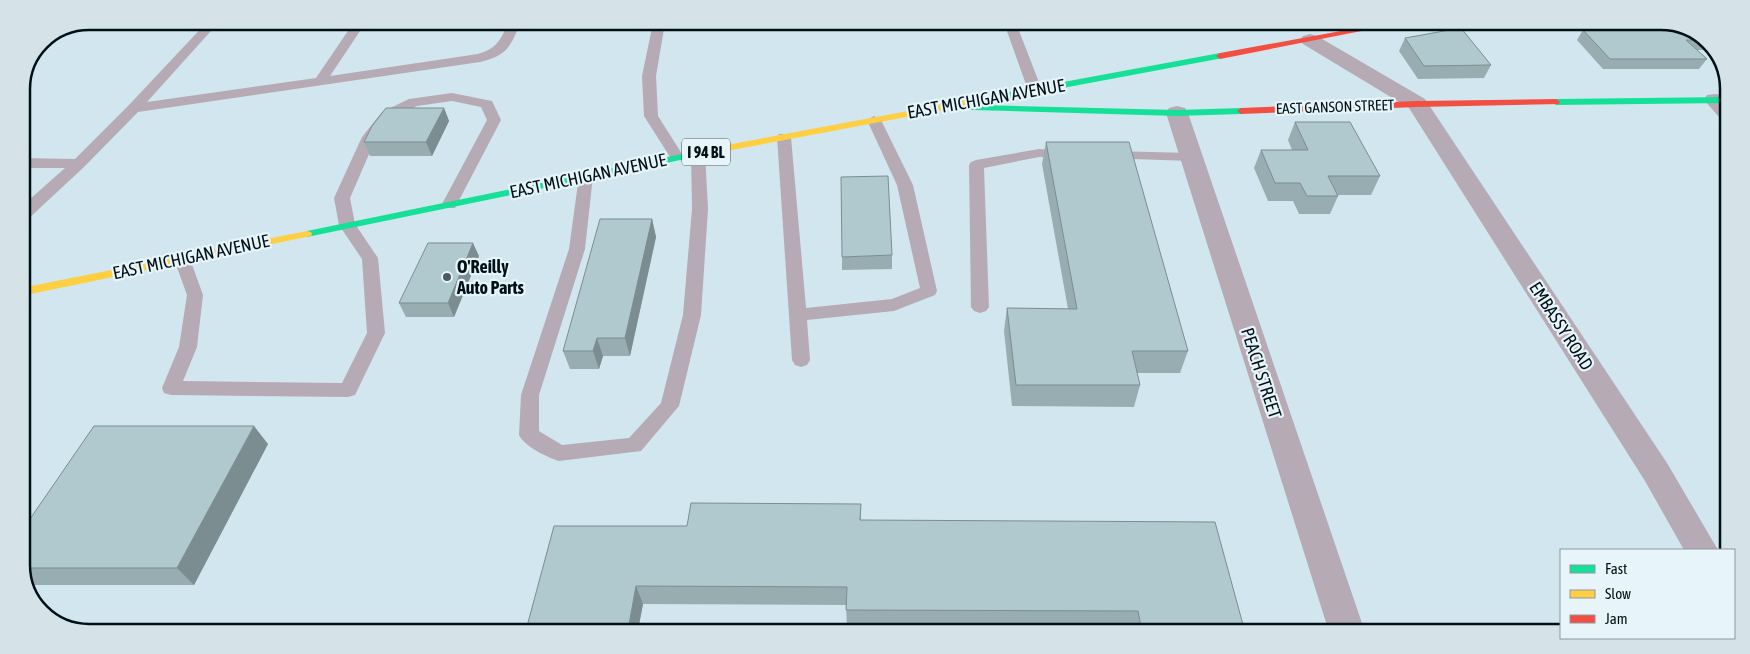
<svg xmlns="http://www.w3.org/2000/svg" width="1750" height="654" viewBox="0 0 1750 654" font-family="'Asap Condensed',sans-serif">
<rect width="100%" height="100%" fill="#d1e6ef"/>
<g fill="none" stroke-linecap="round" stroke-linejoin="round">
<path fill="#b6aab4" fill-rule="evenodd" d="M207,22H219L147,102L316,78L354,22H366L330,76L478,54C498,48 500,40 509,22H521C510,47 508,55 480,62L138,112L84,167L27,220L21,221V207L65,168H21V158L75,159L129,105Z
M653,23H665L656,76L658,116L684,157L682,160H672L644,116L642,76Z
M1004,23H1016L1042,90L1040,93H1030L1028,90Z
M452,93L492,101L501,120L455,208H445L442,204L487,120L481,107L452,101L417,106L392,118L376,138L350,198L355,224L378,258L385,333L355,395L348,397L171,395L164,393L162,388L179,347L187,295L174,259L176,255L182,253L188,255L190,259L203,295L197,347L183,381L342,383L367,333L362,259L339,225L334,198L362,137L382,112L409,99Z
M874,116L881,120L913,185L937,291L935,295L894,311L807,320L810,360L807,365L801,367L795,365L792,360L777,137L779,134H789L791,137L806,308L892,299L920,288L897,185L867,120Z
M698,149L703,150L705,153L708,209L701,315L679,406L641,451L559,461C547,457 525,447 519,435L521,395L569,249L579,176L581,173H591L593,176L585,249L539,395V431L562,445L629,438L661,403L683,315L692,209L691,153L693,150Z
M1039,149L1073,151L1075,154L1073,157H1039L984,168L989,307L986,311L980,313L974,311L971,307L969,165L971,162L976,160Z
M1109,151L1191,153L1196,154L1198,157L1196,160L1191,161L1104,158L1102,155L1104,152Z"/>
<path fill="#b6aab4" fill-rule="evenodd" d="M1310,34L1317,36L1425,99L1667,463L1718,550H1684L1645,481L1409,108L1303,44L1300,40L1303,36Z
M1715,94L1723,95L1728,101V119L1720,118L1704,100L1707,95Z
M1177,106L1185,108L1188,113L1365,632H1329L1166,113L1169,108Z"/>
<path fill="#16e098" fill-rule="evenodd" d="M1220,53L1223,54V58L988,102L984,99L988,96Z
M1728,97V103L1556,105L1552,102L1556,99Z
M942,104L1177,110L1241,108L1245,111L1241,114L1177,116L939,109V105Z
M721,146L724,147V151L307,237L302,234L307,231Z"/>
<path fill="#ffcf43" fill-rule="evenodd" d="M988,96L992,99L991,101L721,152L716,149L721,146Z
M307,231L311,232L312,234L311,236L21,296V288Z"/>
<path fill="#f24e42" fill-rule="evenodd" d="M1379,24H1397L1220,59L1216,56L1220,53Z
M1556,99L1560,102L1559,104L1417,107L1241,114L1237,111L1241,108L1417,101Z"/>
</g>
<path fill="#97adb1" d="M1643,25H1683L1714,48L1715,50H1697L1707,59L1699,69H1603L1577,40L1583,30H1649Z
M1405,38L1491,65L1484,78L1418,79L1399,51Z
M444,108L449,121L432,156H370L364,142Z
M1295,122L1380,176L1371,195H1338V196L1330,214H1299L1293,201H1268L1254,168L1261,150H1292L1288,140Z
M1046,142L1188,351L1180,373H1137L1140,385L1134,407L1012,406L1004,331L1007,308L1068,309L1042,164Z
M652,219L656,237L630,356H603L599,369H570L563,351Z
M892,255V269L842,270V257Z
M479,256L454,317H406L399,303Z
M268,444L194,585H27L21,569V532Z
M861,504V520L1245,632H1132L1131,628L847,627L846,605L643,604L638,630H526L687,526Z"/>
<path fill="#7b8d90" d="M444,108L449,121L432,156L426,142Z
M652,219L656,237L630,356L625,338Z
M473,243L479,256L454,317L448,303Z
M597,338L603,356L599,369L593,351Z
M254,426L268,444L194,585L177,568Z
M636,586L643,604L638,630H628Z"/>
<path fill="#b0c9ce" stroke="#7b8d90" d="M1660,25H1683L1703,40H1686L1707,59H1610L1583,30H1666Z
M1461,28L1491,65L1424,66L1405,38Z
M386,108H444L426,142H364L372,126Z
M1295,122H1350L1380,176H1328L1338,196H1307L1300,183H1275L1261,150H1308Z
M1046,142H1129L1188,351H1132L1140,385H1016L1007,308L1077,309Z
M888,176L892,255L842,257L841,177Z
M600,219H652L625,338H597L593,351H563Z
M428,243H473L448,303H399Z
M94,426H254L177,568H21V532Z
M691,503L861,504L860,520L1215,522L1245,632H1142L1138,611L846,610L847,587L636,586L628,630H526L554,526H687Z"/>
<circle fill="#495b63" stroke="#e7f4f9" stroke-width="2" cx="447" cy="277" r="5"/>
<g text-anchor="middle" stroke-width="4.5" stroke-linejoin="round" paint-order="stroke">
<g font-size="15" fill="#001017" stroke="#e7f4f9">
<text transform="translate(1335 107) rotate(-2)" y="5">EAST GANSON STREET</text>
</g>
<rect fill="#e7f4f9" stroke="#45545b" stroke-width="1" x="682" y="138.5" width="48" height="27" rx="4"/>
<g font-size="16" font-weight="bold" fill="#001017">
<text x="706" y="158">I 94 BL</text>
</g>
<g font-size="18" fill="#001017" stroke="#e7f4f9">
<text transform="translate(986 99) rotate(-10)" y="6">EAST MICHIGAN AVENUE</text>
<text transform="translate(588 176) rotate(-12)" y="6">EAST MICHIGAN AVENUE</text>
<text transform="translate(191 257) rotate(-12)" y="6">EAST MICHIGAN AVENUE</text>
<text transform="translate(1561 326) rotate(57)" y="6">EMBASSY ROAD</text>
<text transform="translate(1261 373) rotate(72)" y="6">PEACH STREET</text>
</g>
<g font-size="18" font-weight="bold" fill="#001017" stroke="#e7f4f9" text-anchor="start">
<text x="457" y="273">O'Reilly<tspan x="457" dy="21">Auto Parts</tspan></text>
</g>
</g>
<path d="M0 0H1750V654H0ZM89 30H1661A59 59 0 0 1 1720 89V565A59 59 0 0 1 1661 624H89A59 59 0 0 1 30 565V89A59 59 0 0 1 89 30Z" fill="#d5e2e7" fill-rule="evenodd"/>
<path fill="none" stroke="#001017" stroke-width="2.5" d="M89 30H1661A59 59 0 0 1 1720 89V565A59 59 0 0 1 1661 624H89A59 59 0 0 1 30 565V89A59 59 0 0 1 89 30Z"/>
<rect x="1560" y="549" width="175" height="90" fill="#e7f4f9" stroke="#8b999f"/>
<rect x="1570" y="565" width="25" height="8" fill="#16e098" stroke="#8b999f"/>
<text x="1605" y="574" font-size="15" fill="#001017">Fast</text>
<rect x="1570" y="590" width="25" height="8" fill="#ffcf43" stroke="#8b999f"/>
<text x="1605" y="599" font-size="15" fill="#001017">Slow</text>
<rect x="1570" y="615" width="25" height="8" fill="#f24e42" stroke="#8b999f"/>
<text x="1605" y="624" font-size="15" fill="#001017">Jam</text>
</svg>
